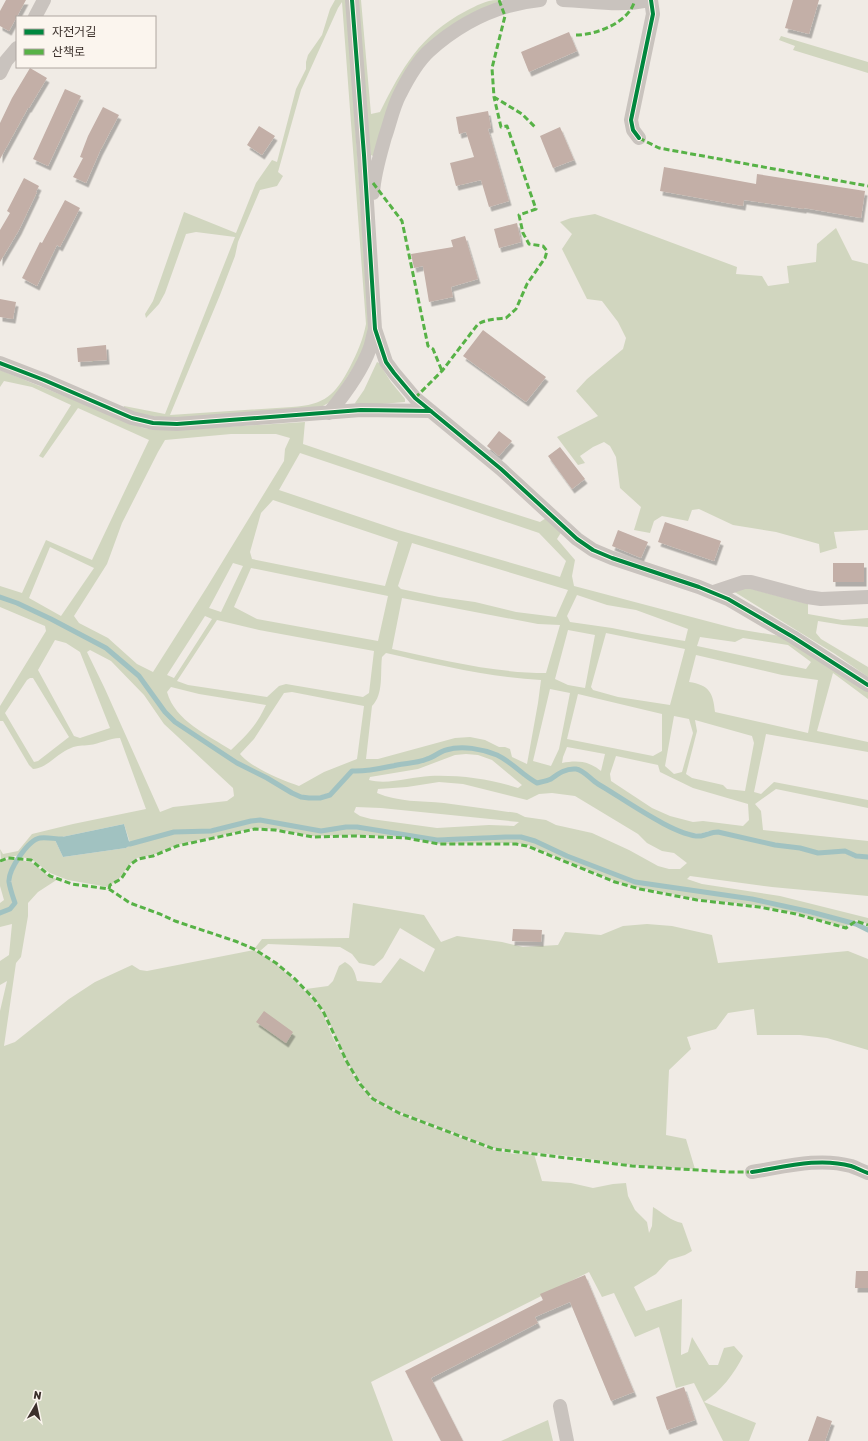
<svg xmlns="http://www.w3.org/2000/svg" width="868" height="1441" viewBox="0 0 868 1441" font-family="Rubik,'Noto Sans KR',sans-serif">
<defs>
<filter id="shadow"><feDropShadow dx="2.5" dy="4.5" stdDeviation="0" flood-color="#0004"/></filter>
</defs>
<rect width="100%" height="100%" fill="#f0ebe5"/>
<path fill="#d1d6bf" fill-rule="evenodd" d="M335,0H347L369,334L362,354L332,401L321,407L166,419L123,410L124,406L165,414L235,237L196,232L186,234L165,293L159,304L146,318L145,314L153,301L184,212L236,233L256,183L272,160L277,162L296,89L306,69V62L308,55L322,35L330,9ZM342,2L366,324C363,340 357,353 350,367C335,395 325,405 292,407L170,415L220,295L235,256L238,242L260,190L277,186L283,176L278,172L301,90L338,8Z
M356,0H361L371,114L380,112C402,68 420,35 466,11C476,6 486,0 497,0L499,2C470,12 447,27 424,47L373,156L371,155L370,148Z
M781,36L868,62V73L793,50L795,46L779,40Z
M595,214L737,267L736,274L762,276L768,286L789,283L787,266L816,262L817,244L836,228L852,260L868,264V530L834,532L837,548L820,553L819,544L776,532L733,525L699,509L692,510L688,521L662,516L654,521L650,533L634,530L641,507L620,488L616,457L610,446L604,442L593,447L580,456L585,463L578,465L557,437L598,416L576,391L587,379L623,349L626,338L618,322L602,301L587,299L562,249L572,234L560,222L571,218Z
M377,362L379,363L391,382L405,399V402L357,406L355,403L364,390Z
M0,370L143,428L156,430H177L305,422L303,444L427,486L540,522L546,518L562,531L557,539L575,560L572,576L574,586L737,629L786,637L868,690V699L833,673L817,731L868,742V752L766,734L754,792L761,794L774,782L868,800V808L776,789L755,804L761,811L763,830L868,841V856L856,855L845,850L818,852L800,847L775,844L719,831H709L700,834L684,832L671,827L597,782L577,768H568L549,779L537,782C523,774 512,760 497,754C482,748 462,743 446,748C439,751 434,756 427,758C418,762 407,762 397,763C382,766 367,771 352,770L341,783L329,793L319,796L309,797L302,796L292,792L267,777L237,762L176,721L165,712L140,675L107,647L52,618L17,602L0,596V586L22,593L46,540L92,560L149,440L78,408L43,458L39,456L71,405L32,387L4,381L0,387ZM231,434H276L290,438L285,449L284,461L207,587L153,672L137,664L108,638L79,623L74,616L107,564L122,523L158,452L165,440ZM300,453L539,533L566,561L560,577L398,530L279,490ZM273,500L398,542L385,586L252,559L250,552L261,513ZM412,543L568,590L556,617L516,612L475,602L439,597L401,589L398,586ZM50,547L94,568L61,616L29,598ZM233,563L243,566L221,612L209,608ZM251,568L388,596L378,641L257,619L234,607ZM577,595L607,605L636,610L688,629L685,641L642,634L612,628L570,622L567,616ZM402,598L538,624L560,625L546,673C494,673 443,660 392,649ZM205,616L212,619L174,678L167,675ZM217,620L259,630L374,651L369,693L363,697L286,684L279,686L267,697L188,685L177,681ZM568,630L595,635L585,688L568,685L555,679ZM606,633L685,649L670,705L618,697L593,690L591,687ZM700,637L735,642L743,638L788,645L811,662L806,669L697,646ZM386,653C438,665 488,677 541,680L538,703L527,764L512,757L510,749L505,747H499L485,740L470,737L455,738L378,759H366L372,706C384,694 380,673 382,657ZM696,655L782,675L818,680L808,733L715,712C713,692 709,685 689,682ZM171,687L199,694L266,705C256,726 248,734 231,750C208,735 175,721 167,692ZM550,689L570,693L559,749L551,766L533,761ZM292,692L364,706L357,759L324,772L299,786C283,781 250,767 240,754L254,739L284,693ZM578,694L662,714V751L653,756L567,739ZM674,716L689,719L693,733L682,772L674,774L665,766ZM695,720L752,736L754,743L745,791L727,789L723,785L692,778L686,774L697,731ZM567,747L605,754L601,771C589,761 577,760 562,763L563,757ZM616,756L658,765L660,772L693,788L748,804L749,820L743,826L703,821L693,822L670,816L652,808L611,781L610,774Z
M741,586L808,604V614L842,620L868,618V627L843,625L818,621L816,633L821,639L868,667V677L835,654L733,591Z
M0,598L16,604L51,620L105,649L138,677L164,713L174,723L236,764L266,779L291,794L301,798L309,800L320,799L330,795L342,785L352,772C368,773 383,769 398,766C408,764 419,764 428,760C435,757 440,753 448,751C463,747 482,750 496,756C511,763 522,776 536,784C541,783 547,783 551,780C559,776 566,768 576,770C584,772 591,781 598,785C622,799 675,839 701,837C706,836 711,833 718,833L775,846L800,849L818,854L845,853L855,858L868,859V896L772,887L690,876L687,879L702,884L780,896L868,918V924L856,920L852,922L811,911L752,898L636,881L567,855L536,840L521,836L506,835L437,838L357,826H346L321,830L270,820H251L210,829L174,831L130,843L124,824L57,838L40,837L33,839L20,855L1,859L0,849L3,854L18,851L32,834L73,824L146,809L120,738C109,738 100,744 89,745C83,746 77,745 71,748C57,753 48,768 33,769L29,765L3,721H0V706L46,631L45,626L0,607ZM55,640L66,643L80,652L110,728L80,738L74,736L38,670ZM90,650L111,661L144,695L164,724L233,788L234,796L227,801L173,807L160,812L105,689L87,652ZM30,678H33L69,737L38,761L34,762L5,713L27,680ZM466,754L478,755L492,760L522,785L518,788C490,779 460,775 430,776C411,777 388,785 369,780L370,777L418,769L455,755ZM439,782L463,784L527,800L539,794L552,793L575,796L638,834L647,843L662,851L674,853L687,863L680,869H669L658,866L629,850L592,833L556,825L546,820L525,817L517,813C492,810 468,806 444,803C421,801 398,802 377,793L378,789L407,787ZM356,807L381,808L519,822L514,826L489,825L437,828L371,819L360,816L354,812Z
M260,821L321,832L347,828H357L437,841L506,838H521L535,843L566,857L635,883L752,900L850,924L845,927L796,913L760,906L698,899L640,888L615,881L528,845L516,843L439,844L406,837L354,835L313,836L275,829L255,828L177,845L153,855L137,858L130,864L117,881L110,885L108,887L68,880L50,873L31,859L21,857C32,840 35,839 55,840L63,857L126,848L130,845L175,833L211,832L251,822Z
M8,859L16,860C6,879 7,883 14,903L9,908L0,911V903L4,900L0,886V863Z
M19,860L31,862L50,877L58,879L38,892L28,903V916L21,957L16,963L4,1046L15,1042L69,999L95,982L132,965L140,970L147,971L254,950L276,964L294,980L313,1000L322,1012L333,1038L351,1072L359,1084L372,1100L399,1114L493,1150L515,1154H534L542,1181L571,1183L593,1188L613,1184L626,1183L628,1196L635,1210L647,1222L649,1233L652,1226L653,1207C663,1213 671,1221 682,1223L692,1251L685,1255L669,1260L656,1274L634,1287L646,1311L682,1299L681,1355L688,1352L692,1337L709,1365H718L724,1348L734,1346L743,1356C734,1374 721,1391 704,1402L756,1423L749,1441H723L694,1383L676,1388L659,1327L635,1337L614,1293L602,1297L589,1272L371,1382L393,1441H0V1011L7,981L0,985V961L9,955L12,924L0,927V914L10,910L17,904C10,883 8,879 19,860Z
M353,903L424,915L441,942L457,936L502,942L523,947L558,945L565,932L601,935L623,926L647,924L672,926L712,935L718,963L848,951L868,959V1050L827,1038L800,1035H757L754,1009L728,1013L716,1029L687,1037L691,1049L669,1070L666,1135L686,1139L695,1169L632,1165L576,1157L494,1148L400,1112L373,1099L361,1083L347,1062L324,1011L306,989L328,986L333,981L339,966L345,962C354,967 355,973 357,981L381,983L400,958L424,972L435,949L400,928L383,958L374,966L359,963L352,954L340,947L268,944L260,951L255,948L262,939L349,938Z
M548,1420L553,1441H501Z"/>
<path fill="#a1c2c1" d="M124,824L130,845L126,848L63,857L55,840L57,838Z"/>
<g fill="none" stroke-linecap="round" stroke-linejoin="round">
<path stroke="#a1c2c1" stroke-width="5" d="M0,597L17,603L51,619L106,648L139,676L165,712L175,722L237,763L267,778L292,793L301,797L309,798H320L330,795L352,771C367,772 382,768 397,765C407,763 418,763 427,759C434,757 439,752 446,750C462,745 482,749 497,755C512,762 522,775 537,783C541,782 547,781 551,779C558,774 566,768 576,769C584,770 591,780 598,784C621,797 677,838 701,836C707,835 711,832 718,832L775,845L800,848L818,853L845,851L856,856L868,857
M124,844H130L174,832L211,831L251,821L260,820L321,831L346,827H357L437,840L506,837H521L535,841L567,856L635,882L752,899L811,912L856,924L868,930
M0,913L10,909L15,903C13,897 10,889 9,882C8,870 28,840 40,838C47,837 55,839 62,839"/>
</g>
<path fill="#c3afa7" filter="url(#shadow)" d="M6,0H26L9,31L0,26V11Z
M793,0H819L809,34L785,28Z
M569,32L577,51L529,72L521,52Z
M30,68L47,78L29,108H28L0,159V123L12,98Z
M65,89L81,96L48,166L33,159Z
M103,107L119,115L100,151L86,183L73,177L83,158L80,157L88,136Z
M488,111L491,128L488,129L509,201L489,207L481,180L456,186L450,163L474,157L466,132L459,134L456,117Z
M259,126L275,136L262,155L247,145Z
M560,127L574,160L553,168L540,136Z
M664,167L756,184L757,174L865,191L861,218L804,208V209L744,200L743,206L660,191Z
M24,178L39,186L36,192H37L19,230L0,262V230L10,213L7,211Z
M65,200L80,208L60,247L57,245L37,286L22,278L40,242L42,243Z
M517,223L521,242L499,248L494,229Z
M465,236L478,279L451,287L453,297L429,302L423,266L414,268L411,254L453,247L451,240Z
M0,299L16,302L13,319L0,317Z
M483,330L546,377L526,402L463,356Z
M106,345L107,360L78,362L77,348Z
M499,431L512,441L499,456L487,446Z
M560,447L585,479L572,489L548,456Z
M665,522L721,541L714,561L658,542Z
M618,530L648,542L641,558L612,546Z
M833,563H864V582H833Z
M513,929L542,930L541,942L512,941Z
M264,1011L293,1032L286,1043L256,1022Z
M856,1271H868V1288H855Z
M585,1275L634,1392L611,1401L570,1302L535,1317L538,1323L431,1378L463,1441H441L405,1371L543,1300L540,1294Z
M684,1387L695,1420L667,1430L656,1397Z
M817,1416L832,1421L825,1441H808Z"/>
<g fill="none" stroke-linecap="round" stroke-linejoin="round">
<path stroke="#c9c3be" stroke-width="14" d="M352,0L364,155L375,329L386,362L394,373L415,398L501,469L577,539L593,550L612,558L699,587L728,599L793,637L868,685
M563,0C592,1 620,7 649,0
M35,17L44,0
M0,73L6,61L17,48
M639,138L633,130L631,120L653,14L651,0
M373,193C374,174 380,155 385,137C390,123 393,107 400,94C407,80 417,62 429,51C460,23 498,4 540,0
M0,363L44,380L132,418L153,423L177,424L361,410L431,411
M329,413C344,395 362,370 370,348C372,342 373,335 375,329
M714,592L744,582H751L807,597L821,599L868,597
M752,1172C784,1167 819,1157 851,1166C857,1168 862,1171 868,1173
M560,1406L567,1441"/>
<path stroke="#57b246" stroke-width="3" stroke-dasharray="6 3" stroke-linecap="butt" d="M499,0L505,16L492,68L494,97L522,114L535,127
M576,35C596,35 627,23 634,3
M639,138L659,148L868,186
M373,183L402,221L428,346L433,349L442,371
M415,398L442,371L478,324C487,319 496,319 506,318L516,309L527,284L545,258L547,251L543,246L529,244L523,233L519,215L536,209L507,126L501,127L494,97
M0,861L8,858L31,860L50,876L72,884L109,889L130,903L160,914L175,921L235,941L254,949L276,963L295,979L314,999L323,1011L347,1062L360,1084L373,1099L399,1113L494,1149L632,1166L729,1172H752
M109,889L110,885L121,879L131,864L138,859L153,856L177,846L255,829L275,830L313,837L354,836L406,838L439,844H516L527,846L615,882L640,889L697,900L759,907L796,914L846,928L856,921L868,925"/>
<defs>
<path id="cycleway" d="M352,0L364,155L375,329L386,362L394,373L415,398L501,469L577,539L593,550L612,558L699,587L728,599L793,637L868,685
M639,138L633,130L631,120L653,14L651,0
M0,363L44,380L132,418L153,423L177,424L361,410L431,411
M752,1172C784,1167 819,1157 851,1166C857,1168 862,1171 868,1173"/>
</defs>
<use href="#cycleway" stroke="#fbf5ee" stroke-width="6"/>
<use href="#cycleway" stroke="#00873e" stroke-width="4"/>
</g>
<rect x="16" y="16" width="140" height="52" fill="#fbf5ee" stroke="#aea6a0"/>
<rect x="24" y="29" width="20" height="6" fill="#00873e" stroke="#aea6a0"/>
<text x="52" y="36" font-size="12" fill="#3b302b">자전거길</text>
<rect x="24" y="49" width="20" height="6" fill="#57b246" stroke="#aea6a0"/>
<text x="52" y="56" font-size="12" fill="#3b302b">산책로</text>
<g transform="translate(36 1405) rotate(9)" stroke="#fbf5ee" stroke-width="3" paint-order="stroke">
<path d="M0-3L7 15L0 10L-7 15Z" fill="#3b302b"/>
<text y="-6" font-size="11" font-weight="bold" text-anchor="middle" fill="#3b302b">N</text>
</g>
</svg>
